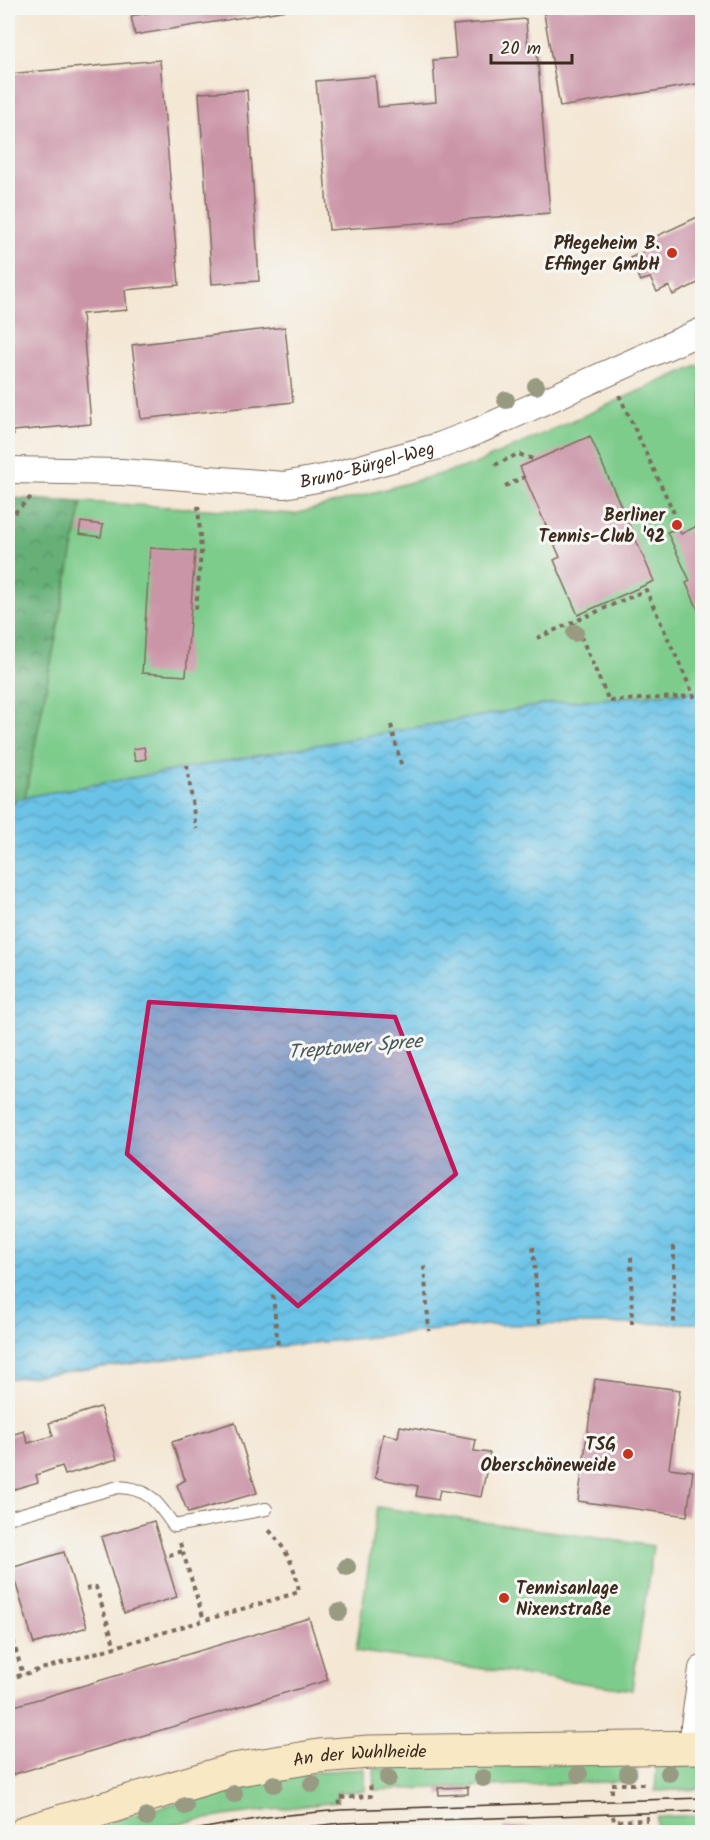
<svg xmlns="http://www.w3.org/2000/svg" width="710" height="1840" viewBox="0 0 710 1840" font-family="Kalam,sans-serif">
<defs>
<pattern id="forest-crowns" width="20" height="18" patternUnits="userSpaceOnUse" patternTransform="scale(1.5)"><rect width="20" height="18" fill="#66b078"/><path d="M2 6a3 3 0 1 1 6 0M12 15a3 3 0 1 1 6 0" fill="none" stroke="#558f62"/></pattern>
<pattern id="water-waves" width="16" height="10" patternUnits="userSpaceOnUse" patternTransform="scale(1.5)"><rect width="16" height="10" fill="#6ac3e7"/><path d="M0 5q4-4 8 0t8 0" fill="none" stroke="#589fbb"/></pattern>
</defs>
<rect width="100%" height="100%" fill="#f6f6f2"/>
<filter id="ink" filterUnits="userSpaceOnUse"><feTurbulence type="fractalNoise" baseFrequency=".0167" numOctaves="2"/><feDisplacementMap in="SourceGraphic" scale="12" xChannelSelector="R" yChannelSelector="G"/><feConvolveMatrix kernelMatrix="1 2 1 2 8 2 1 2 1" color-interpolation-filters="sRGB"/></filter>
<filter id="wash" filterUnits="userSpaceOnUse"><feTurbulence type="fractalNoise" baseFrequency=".008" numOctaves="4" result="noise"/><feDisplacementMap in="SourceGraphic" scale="24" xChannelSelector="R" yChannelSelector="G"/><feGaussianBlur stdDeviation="1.35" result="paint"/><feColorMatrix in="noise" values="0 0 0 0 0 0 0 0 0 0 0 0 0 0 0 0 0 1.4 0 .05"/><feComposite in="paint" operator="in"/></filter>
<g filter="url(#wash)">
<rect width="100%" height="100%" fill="#f4e7d4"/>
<path fill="#7ecc8c" stroke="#5c7b55" stroke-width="1.5" d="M702,363V691L553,703L25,797L82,502L295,514L473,465Z
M377,1507L653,1546L632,1690L356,1651Z
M637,1762V1781L375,1790L374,1768Z
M657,1762H702V1789L655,1791Z
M364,1769L365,1791L337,1792V1802L238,1814L180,1823L142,1832H74L246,1783L326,1771Z
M702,1815V1832H656L657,1817Z"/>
<path fill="url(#forest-crowns)" stroke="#506d4b" stroke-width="1.5" d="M8,498L82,502L25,797L8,803Z"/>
<path fill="url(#water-waves)" stroke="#527682" stroke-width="1.5" d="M702,691V1323L486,1325L217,1353L8,1379V803L25,797L553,703Z"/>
<g id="blocks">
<path fill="#cb95a8" d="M178,8H293V9L135,35L131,16Z
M543,8H702V83L560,107Z
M526,19L528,51H537L550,213L329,230L316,81L375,76L378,107L436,102L433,60L456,58L453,25Z
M160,60L179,285L125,290L127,310L82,314L91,424L13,431L14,435L8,436V74Z
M247,90L259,281L212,284L199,93Z
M702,215V281L673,295L669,286L657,292L650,278L640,281L630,258L652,248L648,240Z
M285,327L293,402L141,419L132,345Z
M590,436L654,581L578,615L554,560L560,557L520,467Z
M81,522L103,525L101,537L79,534Z
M697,526L702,537V618L686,583L690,581L667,532L678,528L681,534Z
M150,548L195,551L186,676L142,673Z
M144,747L146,759L135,761L133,749Z
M595,1379L680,1390L669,1468L693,1471L687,1516L578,1501Z
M100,1407L117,1459L65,1475L62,1466L36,1475L38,1482L8,1491V1436L24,1431L28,1443L53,1436L49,1423Z
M235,1422L257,1493L188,1513L177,1485L185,1480L172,1442Z
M400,1426L476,1440L474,1451L490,1453L481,1497L440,1490L438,1500L416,1496L418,1486L375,1478L383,1434L398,1437Z
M154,1521L177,1597L124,1613L101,1537Z
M64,1552L87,1627L34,1644L11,1568Z
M309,1618L328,1680L8,1776V1708Z
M468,1787V1794L439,1795L438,1788Z
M503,1827H532V1832H503Z"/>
</g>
</g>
<g filter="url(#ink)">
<use href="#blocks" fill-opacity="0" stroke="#7c6c5e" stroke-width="1.5"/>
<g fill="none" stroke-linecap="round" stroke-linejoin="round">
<defs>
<path id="service" d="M8,1518L118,1487C149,1488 157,1502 174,1526L266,1509"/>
<g id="minor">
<path id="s1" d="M8,470L121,472L284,485L328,477L439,446L478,431L702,331"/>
<path d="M694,1747V1726L702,1669"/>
</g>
<g id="secondary">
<path id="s2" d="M26,1832L233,1770L319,1756L369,1752L702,1747"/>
</g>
</defs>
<use href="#service" stroke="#7c6c5e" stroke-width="14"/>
<use href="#minor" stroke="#7c6c5e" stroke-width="28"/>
<use href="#secondary" stroke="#7c6c5e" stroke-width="35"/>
<path stroke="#7c6c5e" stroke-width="4" stroke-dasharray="4.5 4.5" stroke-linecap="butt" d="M619,395L674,513
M495,465L518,454L536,460
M505,486L524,477
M8,519L31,497
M196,609L201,552L198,503
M537,638L646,590L694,696L609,701L575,623
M391,725L402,768
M187,765L196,829
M674,1246V1324
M533,1247L539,1324
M631,1257L632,1324
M424,1266L429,1331
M273,1295L278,1347
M180,1543L204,1620
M169,1555L183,1551
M86,1589L96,1587L115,1647
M8,1623L23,1675
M8,1679L299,1592C296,1567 285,1547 267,1528
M612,1793V1784H647
M340,1805L339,1798L371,1796L370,1781
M613,1816L614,1821L647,1820
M647,1816V1832
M342,1827V1832
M365,1827L366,1832"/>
<use href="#service" stroke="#fff" stroke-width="12"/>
<use href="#minor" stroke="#fff" stroke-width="26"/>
<use href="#secondary" stroke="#f8e8c3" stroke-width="33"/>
<path stroke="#3b2a1e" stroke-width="1.5" d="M8,10L22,8
M183,1832L267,1817L340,1810L702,1798
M262,1832L341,1823L702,1811"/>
</g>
<g fill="#999a82">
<circle cx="536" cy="386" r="9"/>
<circle cx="506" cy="400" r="9"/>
<circle cx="575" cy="633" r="9"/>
<circle cx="347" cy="1567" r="9"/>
<circle cx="339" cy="1612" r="9"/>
<circle cx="628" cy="1773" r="9"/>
<circle cx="669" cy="1773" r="9"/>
<circle cx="579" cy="1774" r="9"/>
<circle cx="388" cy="1778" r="9"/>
<circle cx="483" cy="1778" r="9"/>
<circle cx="274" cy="1784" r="9"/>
<circle cx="312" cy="1784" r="9"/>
<circle cx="234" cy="1794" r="9"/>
<circle cx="185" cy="1806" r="9"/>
<circle cx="147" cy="1817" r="9"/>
</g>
</g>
<path fill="#c2185b" fill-opacity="0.2" stroke="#c2185b" stroke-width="4.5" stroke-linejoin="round" d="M149,1002L395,1017L456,1174L298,1306L127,1154Z"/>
<g fill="#c8321e" stroke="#f6f6f2" stroke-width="2">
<circle cx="672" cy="253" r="6"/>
<circle cx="677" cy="525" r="6"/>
<circle cx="628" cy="1454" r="6"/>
<circle cx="504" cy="1598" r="6"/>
</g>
<g text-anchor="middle" stroke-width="6" stroke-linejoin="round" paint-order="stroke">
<g font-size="18" font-weight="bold" fill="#3b2a1e" stroke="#f6f6f2" text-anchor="end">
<text x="660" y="249">Pflegeheim B.<tspan x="660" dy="21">Effinger GmbH</tspan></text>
<text x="665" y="521">Berliner<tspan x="665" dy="21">Tennis-Club '92</tspan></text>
<text x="616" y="1450">TSG<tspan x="616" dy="21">Oberschöneweide</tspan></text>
<text x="516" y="1594" text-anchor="start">Tennisanlage<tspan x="516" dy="21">Nixenstraße</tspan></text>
</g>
<g font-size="18" fill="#3b2a1e" stroke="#f6f6f2">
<text dy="6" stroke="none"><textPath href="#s1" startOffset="362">Bruno-Bürgel-Weg</textPath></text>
<text dy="6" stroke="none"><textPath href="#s2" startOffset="344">An der Wuhlheide</textPath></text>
</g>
<g font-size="20" font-style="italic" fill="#49585a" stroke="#f6f6f2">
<text transform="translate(355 1046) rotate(-5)" y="7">Treptower Spree</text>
</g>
</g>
<rect width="710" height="1840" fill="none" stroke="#f6f6f2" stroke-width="30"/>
<path d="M491 54v9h81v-9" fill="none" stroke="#3b2a1e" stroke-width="3"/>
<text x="500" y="54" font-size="18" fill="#3b2a1e" stroke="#f6f6f2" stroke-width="4.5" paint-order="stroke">20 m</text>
</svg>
